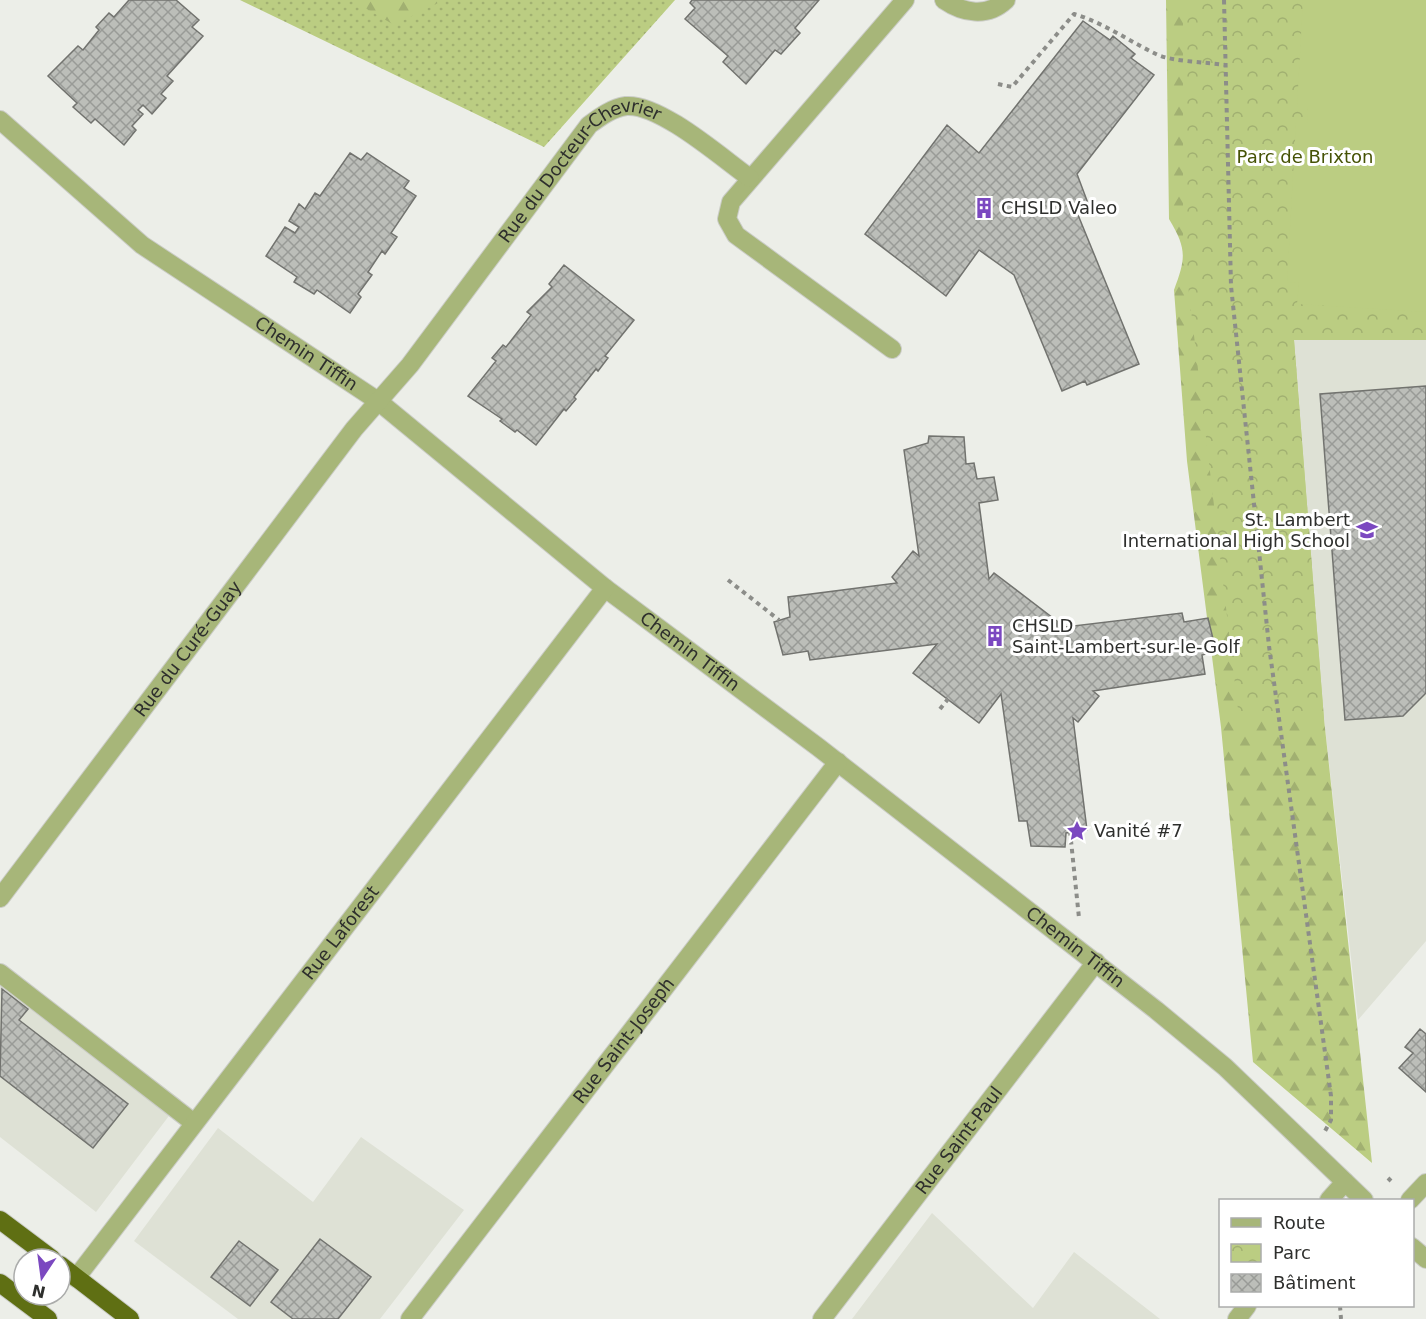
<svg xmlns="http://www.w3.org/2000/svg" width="1426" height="1319" viewBox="0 0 1426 1319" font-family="'DejaVu Sans',sans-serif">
<defs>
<pattern id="grass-dots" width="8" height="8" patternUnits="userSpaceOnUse" patternTransform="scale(1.5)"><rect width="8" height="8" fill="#bbcd82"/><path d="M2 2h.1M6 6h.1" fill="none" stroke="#a1b071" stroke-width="1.8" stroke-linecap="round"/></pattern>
<pattern id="forest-firs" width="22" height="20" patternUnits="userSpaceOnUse" patternTransform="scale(1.5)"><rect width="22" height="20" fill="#bbcd82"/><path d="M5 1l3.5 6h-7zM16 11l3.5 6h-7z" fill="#a1b071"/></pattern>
<pattern id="park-crowns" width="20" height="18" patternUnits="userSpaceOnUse" patternTransform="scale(1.5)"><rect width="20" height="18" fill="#bbcd82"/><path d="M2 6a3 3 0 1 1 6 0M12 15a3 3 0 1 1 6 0" fill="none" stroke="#a1b071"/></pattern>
<pattern id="building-cross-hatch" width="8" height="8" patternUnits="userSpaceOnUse" patternTransform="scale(1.5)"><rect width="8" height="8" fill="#bcbeb9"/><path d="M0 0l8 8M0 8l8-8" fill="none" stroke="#999b97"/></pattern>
</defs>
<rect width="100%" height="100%" fill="#eceee8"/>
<path fill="#dee1d5" d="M1294,340H1426V941L1358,1020L1324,719Z
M0,963L181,1100L96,1212L0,1137Z
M218,1128L313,1202L361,1137L464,1210L380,1319H238L134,1241Z
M932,1213L1033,1308L1074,1252L1160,1319H852Z"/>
<path fill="url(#grass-dots)" d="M240,0H675L544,147Z"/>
<path fill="url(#forest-firs)" d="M352,0H444L394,25Z
M1166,0H1277L1294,340L1324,719L1372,1163L1253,1062L1221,727L1187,461L1174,290C1186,258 1187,249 1169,219Z"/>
<path fill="url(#park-crowns)" d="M1183,0H1426V340H1294L1324,719L1239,718L1183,242Z"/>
<path fill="#bbcd82" d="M1303,0H1426V312L1297,304L1299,283L1287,282L1296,123H1307L1308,107H1297Z"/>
<path fill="url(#building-cross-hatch)" stroke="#72736f" stroke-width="1.5" d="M129,0H176L199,20L192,27L203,36L167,76L173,81L161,94L166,98L152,114L143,105L138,110L143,114L132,126L136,130L124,145L95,119L91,123L73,107L77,103L48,76L78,46L83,50L99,30L96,27L109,13L114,17Z
M692,0H819L795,28L800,33L781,54L775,50L746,84L723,62L728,56L685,19L695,8L690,3Z
M1083,21L1110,40L1113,36L1135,54L1131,58L1154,75L1077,174L1089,206L1076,210L1139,364L1087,385L1085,381L1062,391L1014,275L979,250L946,296L865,234L947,125L979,153Z
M350,153L361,160L367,153L409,181L404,188L416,196L391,233L397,237L385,254L382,251L368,272L372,275L358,294L361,297L350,313L317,290L314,294L294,282L297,277L266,256L285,227L295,233L299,227L289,221L299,204L305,209L315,193L320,196Z
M564,265L634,320L605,356L608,358L598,371L596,369L574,397L576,399L566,411L564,409L536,445L517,430L515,432L500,421L502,419L468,396L496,361L492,358L503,345L506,347L531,315L527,312L552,287L549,284Z
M1426,386V693L1403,716L1345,720L1320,394Z
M929,436L964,437L966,464L974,463L977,479L994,477L998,500L979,503L989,579L994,573L1057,621V628L1182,613L1184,622L1208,618L1216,651L1202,655L1205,674L1093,691L1099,696L1078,722L1073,718L1087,830L1066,833L1065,847L1031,846L1027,821H1019L1001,694L979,723L913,673L937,644L810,660L808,651L783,655L774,622L790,617L788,597L897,583L892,577L913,551L919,556L904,450L928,443Z
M2,989L28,1009L19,1020L128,1104L93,1148L0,1076Z
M1420,1029L1426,1034V1092L1399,1068L1413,1053L1405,1047Z
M320,1239L371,1277L338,1319H293L271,1302Z
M239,1241L278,1270L250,1306L211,1277Z"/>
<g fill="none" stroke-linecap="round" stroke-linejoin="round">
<defs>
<g id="minor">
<path d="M944,0C963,13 987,18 1006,0"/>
<path id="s1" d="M0,120L142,245L378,401L605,588L818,747L1156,1010L1225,1067L1364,1200"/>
<path d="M892,349L736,235L727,219L731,202L905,0"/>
<path id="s2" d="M0,898L354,429L410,365L589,125C600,117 612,108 626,106C660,103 723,159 750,178"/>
<path d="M0,973L194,1123"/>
<path d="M1329,1200L1345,1182"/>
<path d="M1410,1200L1426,1183"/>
<path d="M1412,1247L1426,1259"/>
<path id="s3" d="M76,1278L605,588"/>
<path id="s4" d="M410,1319L838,762"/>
<path id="s5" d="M822,1319L1096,962"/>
<path d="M1237,1319L1247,1306"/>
</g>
<path id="highway" d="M0,1220L52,1259
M60,1265L130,1319
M0,1283L48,1319"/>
</defs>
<use href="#minor" stroke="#caccc6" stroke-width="20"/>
<use href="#highway" stroke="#caccc6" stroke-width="20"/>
<path stroke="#8c8d89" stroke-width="4" stroke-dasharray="4.5 4.5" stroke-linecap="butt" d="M1224,0L1231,286L1269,646L1331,1096V1120L1325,1131
M998,84L1012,87L1074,14C1104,23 1129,41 1156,54C1172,62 1207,62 1225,65
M728,580L779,620
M940,709L948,699
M1070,831L1079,918
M1388,1178L1391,1181
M1340,1306L1341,1319"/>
<use href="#minor" stroke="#a7b679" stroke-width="18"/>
<use href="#highway" stroke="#5f6f13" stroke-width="18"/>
</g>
<defs>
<symbol id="building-bare" viewBox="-9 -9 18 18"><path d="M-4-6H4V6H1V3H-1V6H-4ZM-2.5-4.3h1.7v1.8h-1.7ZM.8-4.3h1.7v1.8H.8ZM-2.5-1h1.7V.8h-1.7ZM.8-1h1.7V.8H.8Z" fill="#7b48c0" stroke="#fff" stroke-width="2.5" paint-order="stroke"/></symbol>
<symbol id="school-bare" viewBox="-9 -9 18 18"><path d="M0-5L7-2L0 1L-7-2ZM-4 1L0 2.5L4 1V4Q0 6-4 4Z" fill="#7b48c0" stroke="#fff" stroke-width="2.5" paint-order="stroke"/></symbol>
<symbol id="sight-bare" viewBox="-9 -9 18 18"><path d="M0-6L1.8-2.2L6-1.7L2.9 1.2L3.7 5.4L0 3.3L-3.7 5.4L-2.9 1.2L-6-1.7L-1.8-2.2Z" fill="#7b48c0" stroke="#fff" stroke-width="2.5" paint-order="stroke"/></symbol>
</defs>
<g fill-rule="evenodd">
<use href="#building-bare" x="969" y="193" width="30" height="30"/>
<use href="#school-bare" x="1352" y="515" width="30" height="30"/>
<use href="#building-bare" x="980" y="621" width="30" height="30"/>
<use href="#sight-bare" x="1062" y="816" width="30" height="30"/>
</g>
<g text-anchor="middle" stroke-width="6" stroke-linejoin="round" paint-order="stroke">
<g font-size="18" fill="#465306" stroke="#fff">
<text x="1305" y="163">Parc de Brixton</text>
</g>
<g font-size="18" fill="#2e2f2d" stroke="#fff">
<text dy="6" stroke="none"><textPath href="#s2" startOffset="939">Rue du Docteur-Chevrier</textPath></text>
<text dy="6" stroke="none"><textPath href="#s1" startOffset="386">Chemin Tiffin</textPath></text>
<text dy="6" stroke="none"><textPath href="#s2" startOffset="312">Rue du Curé-Guay</textPath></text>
<text dy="6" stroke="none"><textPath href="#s1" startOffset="872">Chemin Tiffin</textPath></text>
<text dy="6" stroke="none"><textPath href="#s3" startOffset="435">Rue Laforest</textPath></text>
<text dy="6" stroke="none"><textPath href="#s1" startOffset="1358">Chemin Tiffin</textPath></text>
<text dy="6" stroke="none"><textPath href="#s4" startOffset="351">Rue Saint-Joseph</textPath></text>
<text dy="6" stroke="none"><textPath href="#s5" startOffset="225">Rue Saint-Paul</textPath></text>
</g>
<g font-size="18" fill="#2e2f2d" stroke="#fff" text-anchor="start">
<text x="1001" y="214">CHSLD Valeo</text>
<text x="1350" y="526" text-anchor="end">St. Lambert<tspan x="1350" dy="21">International High School</tspan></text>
<text x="1012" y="632">CHSLD<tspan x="1012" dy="21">Saint-Lambert-sur-le-Golf</tspan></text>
<text x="1094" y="837">Vanité #7</text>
</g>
</g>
<rect x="1219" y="1199" width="195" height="108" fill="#ffffff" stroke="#abacab" stroke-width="1.5"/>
<rect x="1231" y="1218" width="30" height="9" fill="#a7b679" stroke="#abacab" stroke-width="1.5"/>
<text x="1273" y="1229" font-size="18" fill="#2e2f2d">Route</text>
<rect x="1231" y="1244" width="30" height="18" fill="url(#park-crowns)" stroke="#abacab" stroke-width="1.5"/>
<text x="1273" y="1259" font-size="18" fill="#2e2f2d">Parc</text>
<rect x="1231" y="1274" width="30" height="18" fill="url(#building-cross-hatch)" stroke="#abacab" stroke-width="1.5"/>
<text x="1273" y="1289" font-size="18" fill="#2e2f2d">Bâtiment</text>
<g transform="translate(42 1277) rotate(193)"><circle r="28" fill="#ffffff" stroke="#abacab" stroke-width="1.5"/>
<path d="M0-4.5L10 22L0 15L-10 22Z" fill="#7b48c0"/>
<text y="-9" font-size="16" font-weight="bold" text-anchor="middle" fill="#2e2f2d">N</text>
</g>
</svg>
